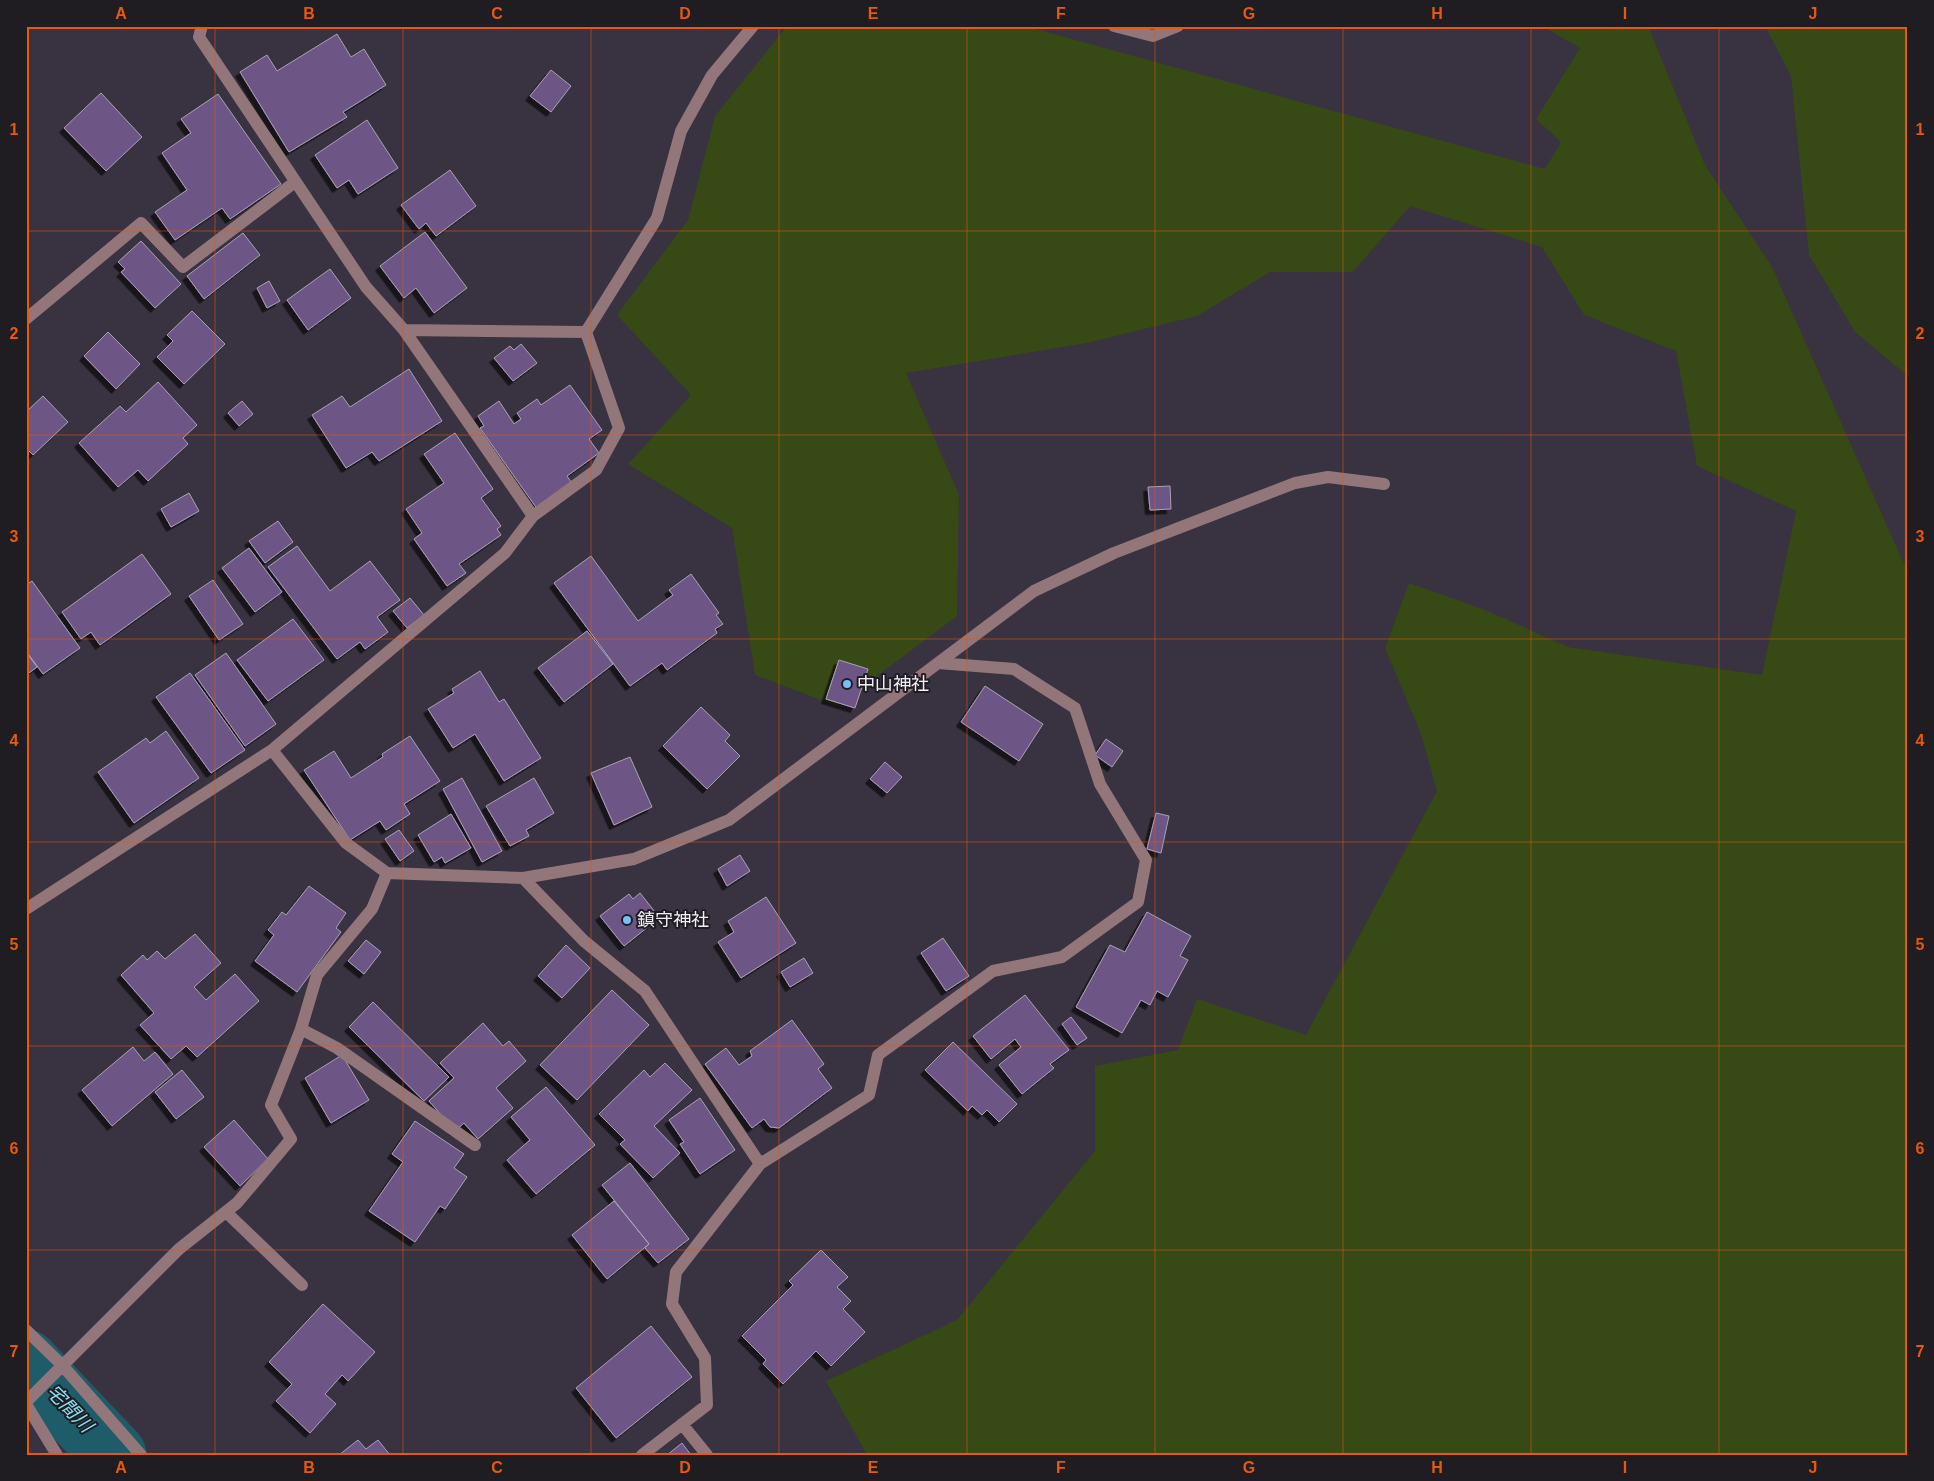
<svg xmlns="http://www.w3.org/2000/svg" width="1934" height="1481" viewBox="0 0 1934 1481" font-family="Arial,'Noto Sans JP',sans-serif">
<defs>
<filter id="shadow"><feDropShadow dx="-4.5" dy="4.5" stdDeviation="0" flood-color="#0009"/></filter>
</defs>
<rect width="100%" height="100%" fill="#393241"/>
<path fill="#374914" d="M787,26H1025L1545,169L1561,142L1536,119L1580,48L1542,26H1648L1705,165L1772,267L1908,573V1455H867L826,1381L957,1320L1095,1151V1066L1178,1050L1197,999L1306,1035L1437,791L1421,734L1385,648L1409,583L1483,609L1568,647L1762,675L1796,511L1697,466L1676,351L1584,315L1542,247L1410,206L1353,272H1270L1197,316L1087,343L906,373L959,495L957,616L837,706L755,675L732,528L628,464L691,395L617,315L688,220L715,116Z
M1765,26H1908V376L1855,332L1809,255L1791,76Z"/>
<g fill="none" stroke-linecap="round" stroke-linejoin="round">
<path stroke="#1e5c6a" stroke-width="65" d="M26,1362L114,1455"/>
</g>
<path fill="#6d5486" stroke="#aaa2b4" filter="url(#shadow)" d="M337,34L351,57L364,49L386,85L343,112L347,117L289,152L240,72L267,55L277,71Z
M551,70L571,86L551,112L530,96Z
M101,93L142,137L106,171L64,128Z
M218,94L281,184L230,219L222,208L175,240L155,212L187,190L162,153L191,133L181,119Z
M367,120L398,168L358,194L349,180L337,188L315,155Z
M450,170L476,206L436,236L426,223L419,229L401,205Z
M425,232L467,288L434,313L416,288L404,298L380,266Z
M243,233L260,255L204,299L187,276Z
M141,241L181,284L155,308L121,272L125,269L118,262Z
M330,269L351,298L308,330L287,300Z
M269,281L280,301L267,308L257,288Z
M192,311L225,344L184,384L157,357L173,341L167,335Z
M108,332L140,364L116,389L84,356Z
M521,344L537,363L513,381L494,358L510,346L514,350Z
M409,369L442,421L379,461L372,452L346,468L312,415L342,396L350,407Z
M158,382L197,425L183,438L188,444L148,481L138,470L118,487L79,443L120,406L126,412Z
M570,385L602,430L589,439L599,453L567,476L573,485L538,510L480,428L484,426L478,416L499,401L514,424L521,419L517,413L537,399L541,405Z
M43,396L68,422L33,455L26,448V412Z
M242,401L253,414L239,426L228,413Z
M455,433L493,489L481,498L501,526L497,529L501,535L459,564L466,573L447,586L414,539L422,533L406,509L444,483L424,454Z
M1170,486L1171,509L1150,510L1148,487Z
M189,493L199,511L171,527L161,509Z
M278,521L293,542L265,563L249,541Z
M297,546L330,591L370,561L400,600L377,617L388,632L365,649L360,642L337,659L268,567Z
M249,548L282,592L255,612L222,568Z
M142,554L171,594L100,645L91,632L81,639L62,612Z
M591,556L638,621L673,595L669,590L691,574L719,613L716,615L723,624L715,629L717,633L667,670L662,663L630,686L554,583Z
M213,580L243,624L219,640L189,596Z
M32,581L80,648L43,674L26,651V585Z
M410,598L424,615L407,628L393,611Z
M293,619L324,660L268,701L237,660Z
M587,631L613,664L564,702L538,668Z
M26,652L37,667L26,675Z
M226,653L276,724L245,746L195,675Z
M839,660L868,669L855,708L826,699Z
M480,671L499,702L504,699L541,758L504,781L475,734L453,748L428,709L454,693L452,689Z
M190,673L245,750L211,773L156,697Z
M985,686L1043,724L1019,761L961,722Z
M701,707L730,735L725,741L740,756L707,789L663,746Z
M166,731L199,778L134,823L98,772L146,738L150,743Z
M410,736L440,781L404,804L410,814L386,830L380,821L350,840L304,770L334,751L351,778L383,757L382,754Z
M1106,739L1123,751L1112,767L1095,755Z
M630,757L652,807L614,825L591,773Z
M885,762L902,777L887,793L870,779Z
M462,778L502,851L482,862L443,789Z
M534,778L554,813L526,830L529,836L510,846L486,806Z
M1156,813L1169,816L1161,853L1147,849Z
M451,814L471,848L445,863L442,857L434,862L418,835Z
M399,830L414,851L400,861L385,839Z
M740,855L750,871L727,886L718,869Z
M309,886L346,913L336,928L341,932L297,992L255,961L274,935L268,930L282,912L286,915Z
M640,893L655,912L648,917L653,923L624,946L600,916L629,894L633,899Z
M766,897L796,943L741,978L718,942L734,932L728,921Z
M1147,912L1191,936L1180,956L1188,960L1168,997L1157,991L1150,1005L1141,1000L1122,1033L1076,1007L1110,945L1125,952Z
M195,934L221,963L194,987L206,1000L235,974L259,1001L197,1057L186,1046L171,1059L140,1025L154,1013L121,975L143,955L147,960L157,951L165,959Z
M943,938L969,976L946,991L921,953Z
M366,940L381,952L364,974L348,961Z
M566,945L590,968L562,998L538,976Z
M804,958L813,973L790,987L781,972Z
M612,990L649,1025L577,1100L540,1065Z
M1025,995L1069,1050L1050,1064L1054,1068L1022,1094L999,1065L1021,1047L1015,1039L991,1059L973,1036Z
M373,1002L449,1077L424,1101L349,1027Z
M1071,1017L1087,1038L1077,1045L1062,1024Z
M792,1020L824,1064L818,1069L832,1088L779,1128L770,1127L764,1119L752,1128L705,1064L726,1048L739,1065L752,1056L750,1051Z
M483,1023L503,1046L509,1041L526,1061L496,1088L513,1108L478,1139L464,1123L455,1131L429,1101L454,1078L440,1063Z
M953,1042L1017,1104L999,1122L987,1110L982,1115L972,1106L968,1111L925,1070Z
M133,1047L144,1061L155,1052L173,1074L112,1126L82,1090Z
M342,1055L369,1100L331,1123L305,1078Z
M665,1063L692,1090L654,1126L680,1153L653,1178L620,1144L625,1140L599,1114L644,1070L650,1077Z
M182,1070L204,1097L176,1119L155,1092Z
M546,1087L595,1145L536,1194L507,1160L530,1140L511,1117Z
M700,1098L735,1150L700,1174L680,1144L684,1142L669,1120Z
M234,1120L268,1159L240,1186L204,1147Z
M415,1121L464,1154L454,1168L467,1177L445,1209L440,1206L415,1242L369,1211L403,1162L392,1154Z
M630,1163L689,1239L658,1263L645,1248L649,1244L602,1185Z
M614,1201L649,1244L607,1279L572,1235Z
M821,1250L848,1277L837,1287L851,1301L843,1309L865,1332L831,1366L816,1351L783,1384L763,1364L766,1360L742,1336L793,1285L789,1281Z
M323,1304L375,1352L348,1381L342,1375L325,1394L336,1404L310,1433L276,1401L292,1384L269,1362Z
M651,1326L692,1377L616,1438L576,1388Z
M358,1440L366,1449L378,1440L390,1455H339Z
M682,1443L691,1455H667Z"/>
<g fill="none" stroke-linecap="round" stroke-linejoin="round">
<path stroke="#937679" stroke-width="12" d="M202,26L199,37L366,287L404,330L533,516
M1114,26L1153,36L1178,26
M26,319L141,223L183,267L295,182
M404,330L586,332
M586,332L657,218L681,131L712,75L753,26
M272,750L346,843L387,873L523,878L634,859L729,820L1034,591L1114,553L1295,483L1328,477L1384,484
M523,878L584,941L645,991L760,1164
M26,909L272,750L505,553L533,516L596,470L619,428L586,332
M301,1029L337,1048L475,1145
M226,1212L302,1285
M26,1330L62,1365L141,1455
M26,1402L179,1249L237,1203L291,1139L271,1105L301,1029L317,975L372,909L387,873
M26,1404L57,1455
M682,1424L707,1455
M642,1455L707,1405L705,1358L672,1304L676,1272L760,1164L869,1095L878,1055L993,971L1062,957L1138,902L1146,860L1100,784L1075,708L1014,669L938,663"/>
</g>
<path fill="none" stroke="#e8590c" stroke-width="1" stroke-opacity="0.55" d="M215,26V1455M403,26V1455M591,26V1455M779,26V1455M967,26V1455M1155,26V1455M1343,26V1455M1531,26V1455M1719,26V1455M26,231H1908M26,435H1908M26,639H1908M26,842H1908M26,1046H1908M26,1250H1908"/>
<g fill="#76c0f7" stroke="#1f1c22" stroke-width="2">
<circle cx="847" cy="684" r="5"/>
<circle cx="627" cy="920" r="5"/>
</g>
<g text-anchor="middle" stroke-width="4" stroke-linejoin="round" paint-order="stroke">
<g font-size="18" fill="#f3eef8" stroke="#1f1c22" text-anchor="start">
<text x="857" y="690">中山神社</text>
<text x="637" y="926">鎮守神社</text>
</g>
<g font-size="19" font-style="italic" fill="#8ae3f8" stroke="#1f1c22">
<text transform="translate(70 1408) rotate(46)" y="7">宅間川</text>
</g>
</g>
<rect width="1934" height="1481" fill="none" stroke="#1f1c22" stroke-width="55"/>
<rect x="28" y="28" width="1878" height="1426" fill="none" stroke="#e8590c" stroke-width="2"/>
<g font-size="16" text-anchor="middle" font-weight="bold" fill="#e8590c">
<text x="121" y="19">A</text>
<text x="309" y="19">B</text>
<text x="497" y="19">C</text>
<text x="685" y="19">D</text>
<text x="873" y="19">E</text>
<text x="1061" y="19">F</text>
<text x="1249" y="19">G</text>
<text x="1437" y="19">H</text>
<text x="1625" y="19">I</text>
<text x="1813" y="19">J</text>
<text x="14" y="135">1</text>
<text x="1920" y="135">1</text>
<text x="14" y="339">2</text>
<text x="1920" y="339">2</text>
<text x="14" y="542">3</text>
<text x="1920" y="542">3</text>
<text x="14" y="746">4</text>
<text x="1920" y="746">4</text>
<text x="14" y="950">5</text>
<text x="1920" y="950">5</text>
<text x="14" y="1154">6</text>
<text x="1920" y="1154">6</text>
<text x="14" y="1357">7</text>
<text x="1920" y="1357">7</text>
<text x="121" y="1473">A</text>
<text x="309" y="1473">B</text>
<text x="497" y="1473">C</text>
<text x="685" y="1473">D</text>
<text x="873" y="1473">E</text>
<text x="1061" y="1473">F</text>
<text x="1249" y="1473">G</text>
<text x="1437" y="1473">H</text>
<text x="1625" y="1473">I</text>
<text x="1813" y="1473">J</text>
</g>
</svg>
